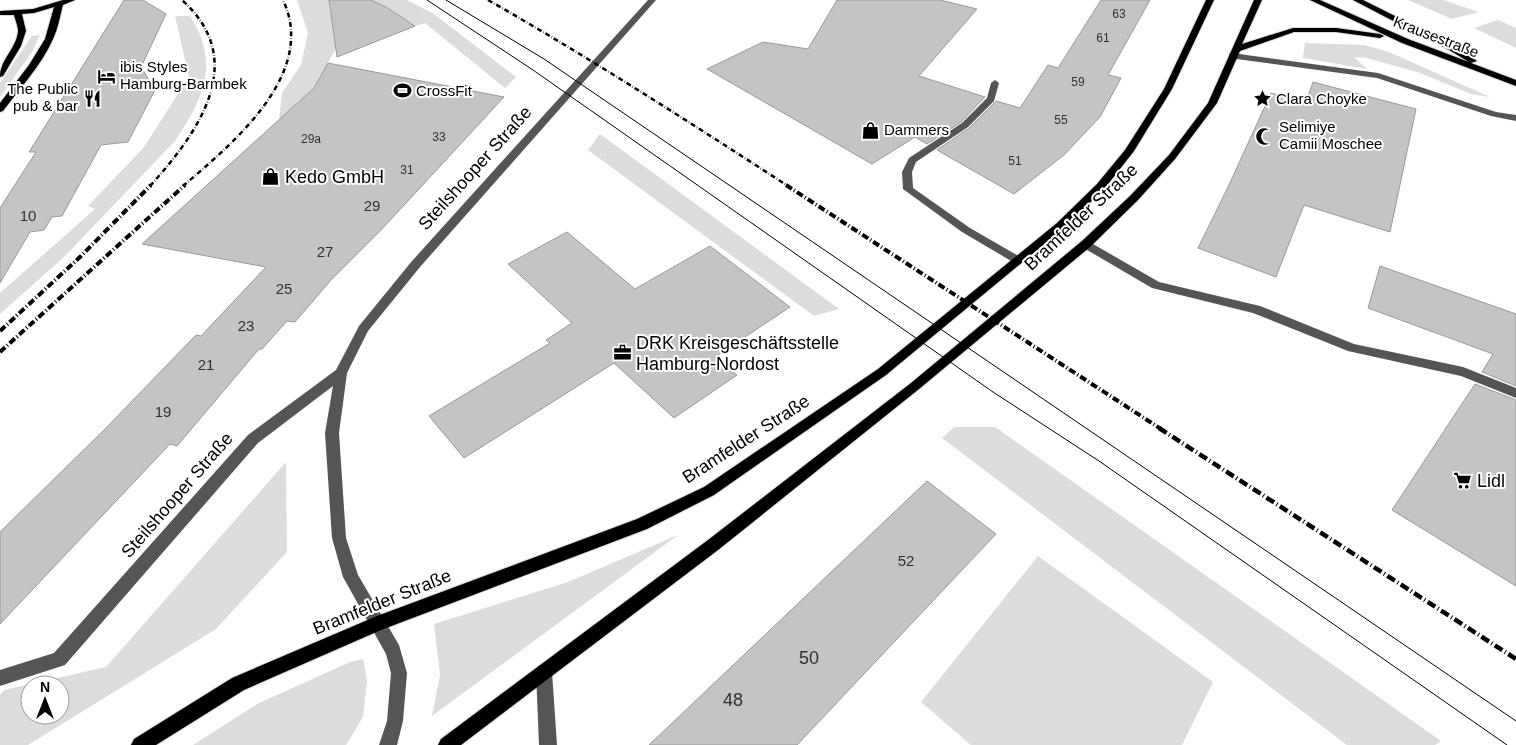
<svg xmlns="http://www.w3.org/2000/svg" width="1516" height="745" viewBox="0 0 1516 745" font-family="Helvetica,sans-serif">
<rect width="100%" height="100%" fill="#fff"/>
<path fill="#dcdcdc" fill-rule="evenodd" d="M297,0H337L329,3L334,40L340,41L314,88L279,120L282,93L301,65L308,33Z
M371,0H407L434,14L516,77L505,88L425,23L415,26L386,7Z
M1408,0H1443L1479,12L1452,19Z
M175,16H190C220,63 204,98 175,141L64,257L0,314V293L95,209L88,206L144,147L189,77Z
M1498,20L1516,28V48L1474,28Z
M40,35L32,52L0,97V83L32,36Z
M1305,43L1365,45L1389,52L1490,97L1471,94L1420,73L1367,58L1354,57L1367,69L1303,58Z
M600,134L839,309L814,316L588,150Z
M954,427H995L1441,741L1435,745H1347L942,438Z
M286,462L287,552L216,629L28,745H0V695L4,690L106,667ZM30,685H60V715H30Z
M678,535L432,716L440,675L434,624L568,582Z
M1038,556L1213,682L1182,745H971L921,702Z
M363,659L367,681L363,717L346,745H193L257,704L350,662Z"/>
<path fill="#c4c4c4" stroke="#999" d="M124,0H143L166,14L141,67L155,90L128,142L101,145L62,216L52,217L44,230L30,232L0,283V208L36,152H29Z
M329,0H371L386,7L415,26L337,57Z
M837,0H940L977,9L919,76L985,97L961,122L927,144L915,137L872,164L707,69L763,42L808,49Z
M1101,0H1150L1108,75L1121,78L1100,117L1064,155L1014,194L937,150L969,128L996,101L1020,108L1048,65L1058,68Z
M328,63L504,97L382,229L331,280L295,322L287,321L262,349H259L177,446L170,444L0,624V532L106,428L196,335L201,336L266,267L142,244L314,88Z
M1313,82L1416,109L1390,232L1304,205L1276,277L1198,248L1228,187L1271,93L1306,102Z
M567,232L635,289L710,246L790,307L715,357L737,375L674,418L614,363L464,458L429,416L550,343L546,340L572,323L508,264Z
M1380,266L1516,314V386L1482,372L1493,354L1368,308Z
M1475,384L1516,400V586L1392,510Z
M927,481L996,534L797,745H649Z"/>
<g fill="none" stroke-linecap="round" stroke-linejoin="round">
<defs>
<path id="major" d="M63,0H75L63,5C60,16 58,29 53,39C41,66 20,88 3,111L0,112V103L29,65L45,39L54,7L34,13L22,14L26,31L21,46L3,76L0,77C0,59 17,48 18,31C18,26 15,19 14,15H0V11L33,9Z
M1206,0H1214L1172,89L1134,151L1105,188L1065,227L886,375L714,495L647,529L381,630L244,690L156,745H131L134,739L232,678L377,616L637,519L704,487L878,369L1057,223L1097,184L1125,150L1164,89Z
M1254,0H1262L1242,44L1293,28H1336L1380,34L1384,36L1380,38L1336,32H1294L1240,51L1217,103L1175,159L1138,200L1090,247L919,389L718,550L461,745H438L441,739L708,540L911,383L1082,241L1130,196L1169,155L1208,103Z
M1310,0H1320L1408,39L1469,62L1449,50L1353,0H1363L1455,46L1477,61L1471,63L1516,80V86L1402,43Z"/>
</defs>
<use href="#major" stroke="#dbdbdb" stroke-width="2"/>
<path fill="#555" fill-rule="evenodd" d="M648,0H656L420,267L368,331L347,373L339,433L346,538L358,575L399,645L407,673L403,721L397,745H379L387,721L391,673L386,654L343,577L332,538L325,433L333,386L258,443L65,665L0,686V670L54,653L248,435L336,370L359,326L412,261Z
M1232,53L1378,73L1496,112L1516,115V121L1491,116L1377,78L1229,58V54Z
M995,80L999,83L994,101L968,127L916,162L912,172L913,188L970,228L1022,258L1024,261L1018,265L962,232L903,189L902,172L909,158L962,123L987,98L991,83Z
M1086,240L1159,282L1260,306L1354,344L1463,367L1516,388V398L1461,376L1348,351L1253,313L1152,288L1082,247L1081,244Z
M544,664L550,666L552,672L557,745H539L536,672L538,666Z"/>
<use href="#major" fill="#000" fill-rule="evenodd"/>
<path stroke="#000" stroke-width="1" d="M427,0L533,70L993,392L1099,461L1507,745
M446,0L544,59L1516,721"/>
<path stroke="#000" stroke-width="2.5" stroke-dasharray="5 2 0.5 2" stroke-linecap="butt" d="M488,0C590,58 689,122 788,186
M150,186C198,133 250,61 182,0
M183,186C232,144 318,74 283,0"/>
<path stroke="#000" stroke-width="4" stroke-dasharray="7 2.5 1 2.5" stroke-linecap="butt" d="M786,185L1161,429
M0,331L80,257L151,185
M0,352L185,185"/>
<path stroke="#000" stroke-width="4.5" stroke-dasharray="9 3 1 3" stroke-linecap="butt" d="M1159,428L1516,659"/>
</g>
<defs>
<symbol id="hotel-bare" viewBox="-9 -9 18 18"><path d="M-6-4.5h1.5V1H6V5H4.5V3h-9V5H-6ZM-4 0a1.8 1.8 0 1 1 3.6 0ZM.5 0V-2.5h3Q6-2.5 6 0Z" fill="#000" stroke="#fff" stroke-width="2.5" paint-order="stroke"/></symbol>
<symbol id="stadium-bare" viewBox="-9 -9 18 18"><path d="M0-5a6.5 5 0 1 0 0 10a6.5 5 0 1 0 0-10ZM-3.5-1.8h7v3.6h-7Z" fill="#000" stroke="#fff" stroke-width="2.5" paint-order="stroke"/></symbol>
<symbol id="restaurant-bare" viewBox="-9 -9 18 18"><path d="M-5-6h1v4h1v-4h1v4h1v-4h1v5L-1.5 .5V6h-2V.5L-5-1ZM5-6V6H3V1.5H1.5Q1.5-4 5-6Z" fill="#000" stroke="#fff" stroke-width="2.5" paint-order="stroke"/></symbol>
<symbol id="sight-bare" viewBox="-9 -9 18 18"><path d="M0-6L1.8-2.2L6-1.7L2.9 1.2L3.7 5.4L0 3.3L-3.7 5.4L-2.9 1.2L-6-1.7L-1.8-2.2Z" fill="#000" stroke="#fff" stroke-width="2.5" paint-order="stroke"/></symbol>
<symbol id="shop-bare" viewBox="-9 -9 18 18"><path d="M-5-2.5h2.3a2.7 3.5 0 0 1 5.4 0H5L5.5 6h-11ZM-1.5-2.5h3a1.5 2.3 0 0 0-3 0Z" fill="#000" stroke="#fff" stroke-width="2.5" paint-order="stroke"/></symbol>
<symbol id="mosque-bare" viewBox="-9 -9 18 18"><path d="M3.5-4.9A6 6 0 1 0 3.5 4.9A5 5 0 1 1 3.5-4.9Z" fill="#000" stroke="#fff" stroke-width="2.5" paint-order="stroke"/></symbol>
<symbol id="office-bare" viewBox="-9 -9 18 18"><path d="M-6-3h4V-5.5h4V-3h4V5H-6ZM-1-4.5V-3h2v-1.5ZM-6 0V1H6V0Z" fill="#000" stroke="#fff" stroke-width="2.5" paint-order="stroke"/></symbol>
<symbol id="supermarket-bare" viewBox="-9 -9 18 18"><path d="M-6-5.5h2.5l.6 2H6L4.5 2H-2.5L-4.4-4H-6ZM-1.5 3.2a1.3 1.3 0 1 0 .1 0ZM3 3.2a1.3 1.3 0 1 0 .1 0Z" fill="#000" stroke="#fff" stroke-width="2.5" paint-order="stroke"/></symbol>
</defs>
<g fill-rule="evenodd">
<use href="#hotel-bare" x="94" y="64" width="25" height="25"/>
<use href="#stadium-bare" x="390" y="78" width="25" height="25"/>
<use href="#restaurant-bare" x="80" y="86" width="25" height="25"/>
<use href="#sight-bare" x="1250" y="86" width="25" height="25"/>
<use href="#shop-bare" x="858" y="118" width="25" height="25"/>
<use href="#mosque-bare" x="1252" y="124" width="25" height="25"/>
<use href="#shop-bare" x="258" y="164" width="25" height="25"/>
<use href="#office-bare" x="610" y="340" width="25" height="25"/>
<use href="#supermarket-bare" x="1450" y="468" width="25" height="25"/>
</g>
<g text-anchor="middle" stroke-width="4" stroke-linejoin="round" paint-order="stroke">
<g font-size="12" fill="#313131">
<text x="1119" y="18">63</text>
<text x="1103" y="42">61</text>
<text x="1078" y="86">59</text>
<text x="1061" y="124">55</text>
<text x="439" y="141">33</text>
<text x="311" y="143">29a</text>
<text x="1015" y="165">51</text>
<text x="407" y="174">31</text>
</g>
<g font-size="15" fill="#000" stroke="#fff">
<text transform="translate(1436 37) rotate(21)" y="5">Krausestraße</text>
</g>
<g font-size="15" fill="#000" stroke="#fff" text-anchor="start">
<text x="120" y="72">ibis Styles<tspan x="120" dy="17">Hamburg-Barmbek</tspan></text>
<text x="78" y="94" text-anchor="end">The Public<tspan x="78" dy="17">pub &amp; bar</tspan></text>
<text x="416" y="96">CrossFit</text>
<text x="1276" y="104">Clara Choyke</text>
<text x="1279" y="132">Selimiye<tspan x="1279" dy="17">Camii Moschee</tspan></text>
<text x="884" y="135">Dammers</text>
</g>
<g font-size="15" fill="#313131">
<text x="372" y="211">29</text>
<text x="28" y="221">10</text>
<text x="325" y="257">27</text>
<text x="284" y="294">25</text>
<text x="246" y="331">23</text>
<text x="206" y="370">21</text>
<text x="163" y="417">19</text>
<text x="906" y="566">52</text>
</g>
<g font-size="18" fill="#000" stroke="#fff">
<text transform="translate(475 168) rotate(-48)" y="6">Steilshooper Straße</text>
<text transform="translate(1081 217) rotate(-43)" y="6">Bramfelder Straße</text>
<text transform="translate(746 439) rotate(-33)" y="6">Bramfelder Straße</text>
<text transform="translate(177 495) rotate(-49)" y="6">Steilshooper Straße</text>
<text transform="translate(382 602) rotate(-22)" y="6">Bramfelder Straße</text>
</g>
<g font-size="18" fill="#000" stroke="#fff" text-anchor="start">
<text x="285" y="183">Kedo GmbH</text>
<text x="636" y="349">DRK Kreisgeschäftsstelle<tspan x="636" dy="21">Hamburg-Nordost</tspan></text>
<text x="1477" y="487">Lidl</text>
</g>
<g font-size="18" fill="#313131">
<text x="809" y="664">50</text>
<text x="733" y="706">48</text>
</g>
</g>
<g transform="translate(45 700)"><circle r="24" fill="#ffffff" stroke="#999999"/>
<path d="M0-4L9 19L0 12L-9 19Z" fill="#000000"/>
<text y="-8" font-size="14" font-weight="bold" text-anchor="middle" fill="#000000">N</text>
</g>
</svg>
